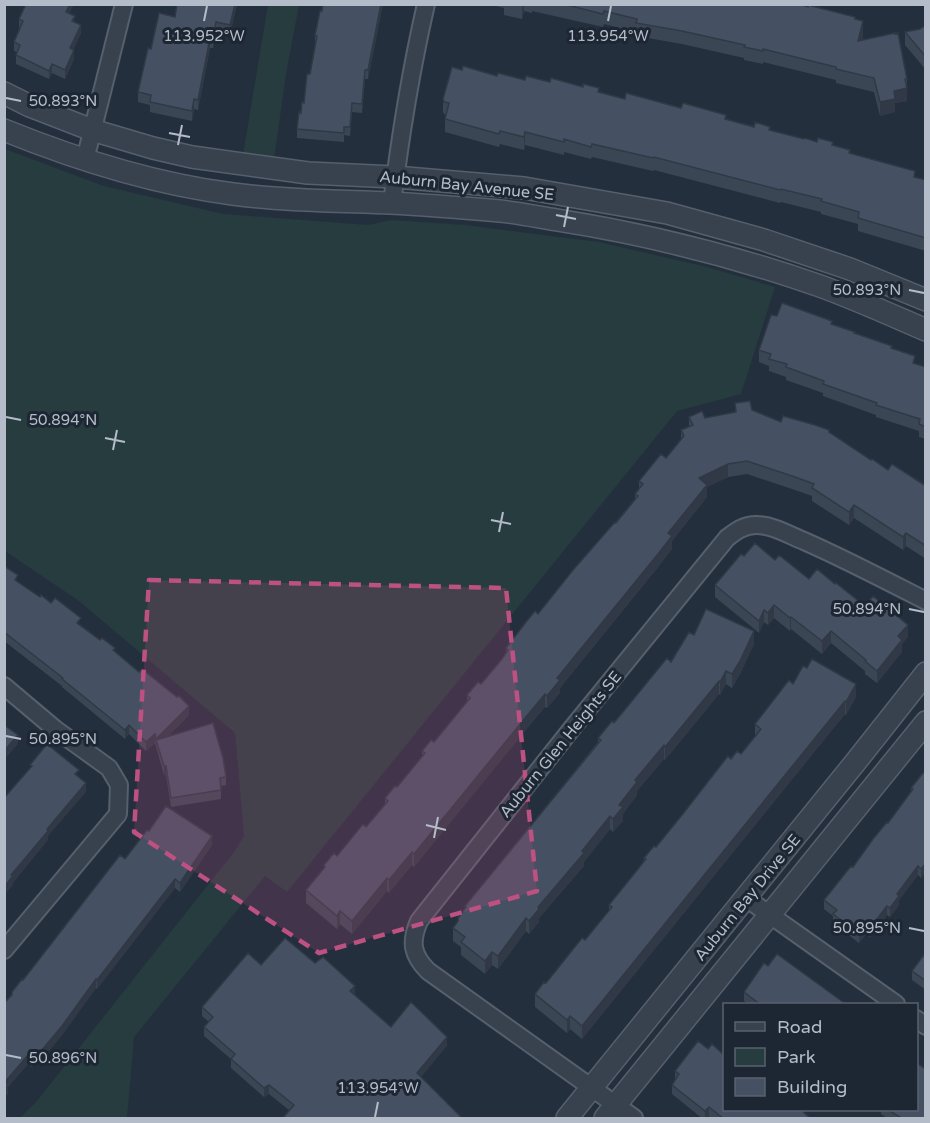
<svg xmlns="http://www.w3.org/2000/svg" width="930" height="1123" viewBox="0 0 930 1123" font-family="'Varela Round',sans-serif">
<rect width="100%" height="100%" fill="#242f3e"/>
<path fill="#263c3f" d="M268,5H299L286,74L274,159L243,155Z
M5,149L104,186L223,214L368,225L391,220L465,225L599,242L707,267L775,287L741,394L677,411L287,892L265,876L134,1037L127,1118H20L37,1101L234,852L244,836L235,733L79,601L5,551Z"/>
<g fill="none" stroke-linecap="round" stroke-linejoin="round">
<defs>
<path id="minor" d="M85,160L124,4
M392,204C400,137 411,70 426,4
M4,686L55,729L109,768L119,785L118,814L4,950
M746,898L896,1004
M916,1019L926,1026
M634,1118L428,971C412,955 410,942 419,921L573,727L727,538C736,531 744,525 756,525C773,525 789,535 804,541C845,559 885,580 926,601"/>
<path id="tertiary" d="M4,93L30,106L92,130L153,148L192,157L308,173L395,177L524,188L667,213L764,240L850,269L926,300
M4,130C78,160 154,184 233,194C286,201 338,201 390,203C427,205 464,208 500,211C519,213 538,217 557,220C646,234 734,256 820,286C856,299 891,315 926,330
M567,1118L854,764L926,673
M605,1118L926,722"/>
</defs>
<use href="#minor" stroke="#565f6c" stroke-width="20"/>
<use href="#tertiary" stroke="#565f6c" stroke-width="24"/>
<use href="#minor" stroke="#38414e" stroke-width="16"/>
<use href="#tertiary" stroke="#38414e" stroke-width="21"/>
</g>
<path fill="#3b4654" d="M237,4L230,35L216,32L213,48H210L198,110L194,109L192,121L150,112V105L138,102V92L151,49L175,17Z
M383,4L368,79H365L362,113L352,112L350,136L344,135V142L297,138V129L301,113L304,103L310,74L315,44V35L322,11Z
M488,4H799L855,19L863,34L862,40L907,79V101L895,103V112L880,116L874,92L836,83V80L763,62V64L744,60V58L682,44L636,36V32L604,24L603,27L532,11V13L524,11L522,19L504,15V8Z
M70,13L81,33L73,50L74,59L65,79L52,73L49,79L16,64V55L17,52L14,51V42L20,29L19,28V19Z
M926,25V70L905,45V32L920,29Z
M462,70L497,76L550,82L599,92L625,99L726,119L804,139L833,145L850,153L915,177L926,180V251L858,231V224L821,214V212L781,202L780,203L654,170L653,171L592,157L591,159L564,152V155L525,145L524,150L500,144L499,147L445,132V119L446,115L444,114L443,112V99Z
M777,316L832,324L892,349L915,364L926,367V439L919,437V431L876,417V415L823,396V393L786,380V377L769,371V366L759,362V350Z
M735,403L752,410L781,422L829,432L871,460L888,470L926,486V559L906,546L903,550L854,518L849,525L812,501V496L795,490L747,474L728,477L707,487V497L672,541V549L658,567L560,688V693L547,708L545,707L525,730L414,867L412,865L389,893L387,891L352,934L340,924L337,929L306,903V890L324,868V865L337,856L366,827L385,804V798L397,787L422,757V751L434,742L467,702V695L481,684L502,659L506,652V648L538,614L635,499V494L639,489V481L666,458L681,440V430L689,427V417L705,418L735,412Z
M744,556L775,560L809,579L865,606L908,637L902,644V652L877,683L865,674V671L831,643L822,654L791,629L790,631L774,618L768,625L764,622L759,633L715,597V585Z
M4,566L18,583L81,625L115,651L189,715L167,737L226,777V785L221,786V799L171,807L166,775H164L155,743L146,751L129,734L125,739L62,687V686L4,641Z
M694,635L754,644L740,674L732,688L726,684L720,695L719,694L665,760L664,759L637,791V795L623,814V821L613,832L610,829L584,862V866L539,918V922L529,934L526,931L498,969L492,965L485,974L461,955V947L453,941V928L458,921V918L465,908V906L598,742V738L671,662Z
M793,684L856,697L846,715L845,714L582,1039L570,1029L567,1033L535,1007V994L585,940L609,910V905L644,861V858L656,847L731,759L741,754L755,736V724Z
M926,775V872L921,878L918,875L899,900V905L890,917L887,915L870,937L866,934L859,943L833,923V916L824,909V900L853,867L888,823L911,792V788Z
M149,831L212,845L180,892L175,888L97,989L96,988L62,1035L41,1060L39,1059L32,1067L28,1064L8,1087V1094L4,1097V1003L125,859Z
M926,952V990L912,980V971Z
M315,963L355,995L391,1027L447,1046L289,1110L269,1094L264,1097L231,1068V1059L204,1036V1027L209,1022L202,1016V1007L261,965Z
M768,966L847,1005H749L744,1001V992Z
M675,1071L724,1110L811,1119H712L709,1116L707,1119H703L672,1094V1085L675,1080Z
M881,1110H916L926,1119H888L881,1114Z"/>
<path fill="#303945" d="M70,4H74L66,21V12Z
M235,4H237L230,35V25Z
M381,4H383L368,79V70Z
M522,4H524V11L522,19Z
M863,21V34L858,54V41Z
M216,22V32L213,48V39Z
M81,25V33L70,57V48Z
M210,38V48L198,110V100Z
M74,50V59L65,79V70Z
M52,64V73L49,79V71Z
M365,70V79L362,113V104Z
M907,88V101L895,103V112L880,116V102L894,91Z
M194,99V109L192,121V111Z
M525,132V145L524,150V137Z
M728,464V477L707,487V497L672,541V549L560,688V693L547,708V696L557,678L668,533L699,478Z
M854,505V518L849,525V512Z
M906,533V546L903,550V537Z
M774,605V618L768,625V613Z
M764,610V622L759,633V621Z
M791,617V629L790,631V618Z
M908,625V637L902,644V652L877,683V671L898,636Z
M754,631V644L740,674L732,688V674Z
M831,631V643L822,654V641Z
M726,671V684L720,695V682Z
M719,681V694L665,760V747Z
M856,684V697L846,715V702Z
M545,694V707L414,867V854Z
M845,701V714L582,1039V1026Z
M189,706V715L158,746L156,740V748V739Z
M129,725V734L125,739V730Z
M155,734V743L146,751V742Z
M18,735V744L4,760V751Z
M664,745V759L637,791V795L623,814V821L613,832V819L619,805L635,780Z
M164,766H166V775H164Z
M86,783V792L48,836V840L13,883V885L4,895V887L11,875L47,829Z
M610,816V829L584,862V866L539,918V922L529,934V921L538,907Z
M212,836V845L180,892V883Z
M412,852V865L389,893V880Z
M926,863V872L921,878V869Z
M918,866V875L899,900V905L890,917V908L897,894Z
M387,878V891L352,934V921Z
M175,879V888L97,989V980Z
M887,906V915L870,937V928Z
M340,911V924L337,929V916Z
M526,918V931L498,969V956Z
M866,925V934L859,943V934Z
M492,952V965L485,974V961Z
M96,979V988L62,1035L41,1060V1051Z
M355,986V995L350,991Z
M570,1016V1029L567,1033V1020Z
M447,1037V1046L417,1082V1073Z
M39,1050V1059L32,1067V1058Z
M28,1055V1064L8,1087V1094L4,1097L5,1082Z
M269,1085V1094L264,1097V1088Z
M709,1107V1116L707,1119H705V1111Z"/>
<path fill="#455162" stroke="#303945" stroke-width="1.5" d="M26,4H70L66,12L75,16L72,21L81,25L70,48L74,50L65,70L52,64L49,71L16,55L20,45L14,42L23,21L19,19Z
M177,4H235L230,25L216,22L213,39L210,38L198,100L194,99L192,111L150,102L151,95L138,92L148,48L151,49L159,13L175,17Z
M323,4H381L368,70H365L362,104L352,103L350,127H344V133L297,129L299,112L301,113L302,102L304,103L307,74H310L317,36L315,35L320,11H322Z
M563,4H799L808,7V5L855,17V19L863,21L858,41L895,33V34L898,33L907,79H905L907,88L894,91L895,99L880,102L874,78L836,69V67L763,49V51L744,47L745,45L682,31L636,23L637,19L604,11L603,14Z
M926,25V57L905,32L920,29Z
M463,66L497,76L498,73L525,80L526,76L550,82L551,78L583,87V84L599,88L598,92L625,99L626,93L681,108L683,103L726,115L725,119L754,127L755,122L770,127L769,130L804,139L805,138L817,142L818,138L833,142L832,145L850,150L849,153L915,171L914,177L926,180V238L858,218L859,212L821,201L822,199L781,189L780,190L654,157L653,158L592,144L591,147L564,139V142L525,132L524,137L500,131L499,134L445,119L449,103L444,102L443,99L452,67L462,70Z
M782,303L832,321L831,324L855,332L854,333L892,346L891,348L915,356L913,363L926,367V427L919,424L920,419L876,405L877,403L823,384L824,381L786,367L787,364L769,359L771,354L759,350L771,315L777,316Z
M750,401L752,410L781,422L783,416L815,425L829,430V432L871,460L872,459L888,470L892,464L926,486V546L906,533L903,537L854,505L849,512L812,488L814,484L795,477L747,461L728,464L699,478L707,485L668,533L672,536L658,554L557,678L560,680L547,696L545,694L525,718L414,854L412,852L389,880L387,878L352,921L340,911L337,916L306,890L325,867L324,865L334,853L337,856L363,824L366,827L388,801L385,798L395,786L397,787L425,753L422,751L431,740L434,742L470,698L467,695L478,682L481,684L502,659L508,650L506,648L526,622L535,611L538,614L573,570L615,522L616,523L638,496L635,494L643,484L639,481L661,454L666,458L684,436L681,430L693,425L689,417L702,411L705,418L736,412L735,403Z
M755,543L775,560L779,555L809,579L817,569L835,584L836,583L865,606L873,596L908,625L898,636L902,640L877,671L865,661L866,660L831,631L822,641L791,617L790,618L774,605L768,613L764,610L759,621L715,585L741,554L744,556Z
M4,566L18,575L15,580L40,597L41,595L51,603L55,598L81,618L77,623L100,640L102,638L115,648L113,650L139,672L142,669L177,697L179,696L189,706L156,739L155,734L146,742L129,725L125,730L62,679L63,678L4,632Z
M706,609L754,631L740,661L732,674L726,671L720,682L719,681L665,747L664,745L635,780L637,782L619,805L623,807L613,819L610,816L582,851L584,853L538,907L539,909L529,921L526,918L498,956L492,952L485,961L461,942L465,937L453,928L458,921V918L466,907L465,906L601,740L598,738L612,721L614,723L667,658L671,662L689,632L694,635Z
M812,659L856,684L846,702L845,701L582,1026L570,1016L567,1020L535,994L544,982L546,983L582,938L585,940L612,907L609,905L646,859L644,858L654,846L656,847L682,815L728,756L731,759L737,751L741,754L761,729L755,724L789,680L793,684L803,666L807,668Z
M213,723L223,758L226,777L220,778L221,790L171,798L166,766H164L156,740Z
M4,725L18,735L4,751Z
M47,744L79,770L75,774L86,783L47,829L48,831L11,875L13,876L4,887V798L32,766L30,765Z
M923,773L926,775V863L921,869L918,866L897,894L899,896L890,908L887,906L870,928L866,925L859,934L833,914L837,910L824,900L851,866L853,867L873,839L887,822L888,823L913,789L911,788Z
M166,806L212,836L180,883L175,879L97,980L96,979L62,1026L41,1051L39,1050L32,1058L28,1055L5,1082L8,1085L4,1089V1003L12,995V992L22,979L23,980L120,855L125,859L147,830L149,831Z
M285,938L315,963L323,957L355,986L350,991L391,1027L411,1002L447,1037L417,1073L463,1119H282L294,1105L269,1085L264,1088L231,1059L235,1054L204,1027L213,1017L202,1007L248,953L261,965Z
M926,952V981L912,971Z
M777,954L847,1005H761L744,992L764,963L768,966Z
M698,1041L708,1049L712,1044L724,1055V1110H801L811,1119H724L709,1107L705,1111L672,1085L679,1074L675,1071Z
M916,1063L926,1069V1119H903L888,1110H916Z"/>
<path fill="#bd5182" fill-opacity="0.2" stroke="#bd5182" stroke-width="4.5" stroke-dasharray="12 8" stroke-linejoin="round" d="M149,580L506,588L537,891L319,953L134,832Z"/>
<path fill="none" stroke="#b4bcc9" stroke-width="2" d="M204,21L207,6M608,21L611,6M6,98L21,101M169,133L190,137M178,145L182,125M556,215L576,219M564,227L568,207M909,290L924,293M6,417L21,420M105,438L125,442M113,450L117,430M491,520L511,524M499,532L503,512M909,609L924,612M6,736L21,739M426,825L446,830M434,838L438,817M909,928L924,931M6,1055L21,1058M375,1117L378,1102"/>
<g text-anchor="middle" stroke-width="6" stroke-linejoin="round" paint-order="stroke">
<g font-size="16" fill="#b4bcc9" stroke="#1d2633">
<text transform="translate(467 185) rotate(6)" y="6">Auburn Bay Avenue SE</text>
<text transform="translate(560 744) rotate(-51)" y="6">Auburn Glen Heights SE</text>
<text transform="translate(747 897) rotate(-51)" y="6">Auburn Bay Drive SE</text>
</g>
</g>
<g font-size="15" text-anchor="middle" fill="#b4bcc9" stroke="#1d2633" stroke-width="6" stroke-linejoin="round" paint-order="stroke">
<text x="204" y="41">113.952°W</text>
<text x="608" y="41">113.954°W</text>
<text x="63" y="106">50.893°N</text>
<text x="867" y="295">50.893°N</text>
<text x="63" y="425">50.894°N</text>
<text x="867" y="614">50.894°N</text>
<text x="63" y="744">50.895°N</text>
<text x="867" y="933">50.895°N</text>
<text x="63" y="1063">50.896°N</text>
<text x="378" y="1093">113.954°W</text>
</g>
<rect width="930" height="1123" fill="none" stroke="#b4bcc9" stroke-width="12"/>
<rect x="723" y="1003" width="195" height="108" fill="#1d2633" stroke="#59626f" stroke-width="1.5"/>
<rect x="735" y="1022" width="30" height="9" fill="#38414e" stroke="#59626f" stroke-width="1.5"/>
<text x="777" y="1033" font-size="18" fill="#b4bcc9">Road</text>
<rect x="735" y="1048" width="30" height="18" fill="#263c3f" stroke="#59626f" stroke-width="1.5"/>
<text x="777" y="1063" font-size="18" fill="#b4bcc9">Park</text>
<rect x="735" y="1078" width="30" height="18" fill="#455162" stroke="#59626f" stroke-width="1.5"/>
<text x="777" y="1093" font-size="18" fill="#b4bcc9">Building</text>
</svg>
